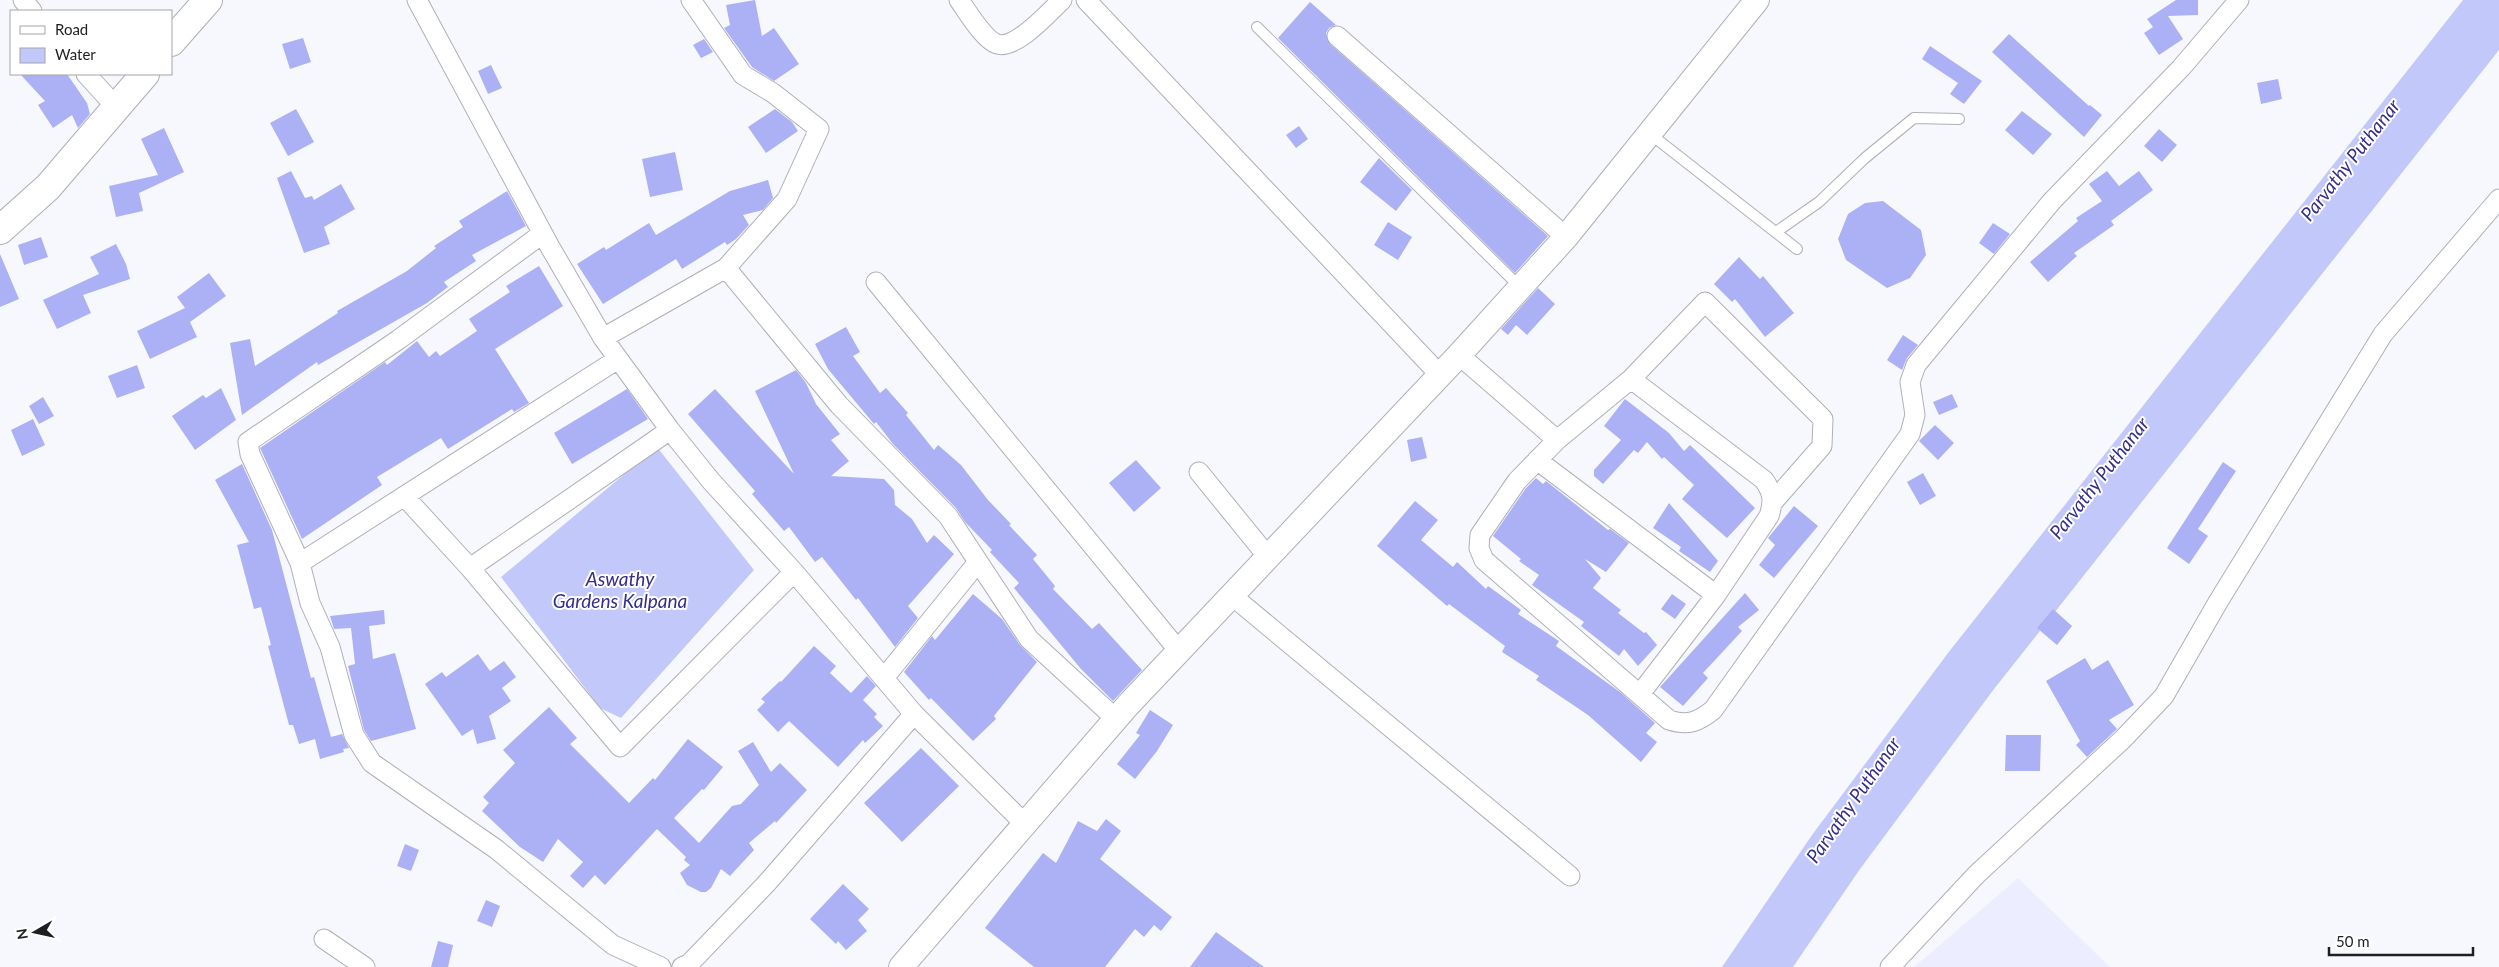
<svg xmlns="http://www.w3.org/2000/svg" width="2499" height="967" viewBox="0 0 2499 967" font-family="Lato,sans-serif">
<rect width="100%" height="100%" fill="#f7f8fe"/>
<path fill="#eceeff" d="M2018,878L2110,967H1914Z"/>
<path fill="#c3c8fb" d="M2463,0H2499V50L1994,689L1860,869L1793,967H1722L1812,835L1948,653Z
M657,447L754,570L621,718L600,708L501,577Z"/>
<path fill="#abb1f4" d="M755,0L762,36L774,28L799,64L774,81L752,67L724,28L730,25L726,5Z
M2176,0H2198V15L2168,16L2183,39L2159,55L2144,33L2153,27L2147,19Z
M1310,2L1336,25L1329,28L1326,33L1330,44L1548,236L1515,273L1278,38Z
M2009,34L2089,106L2090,105L2102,115L2084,137L1992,52Z
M303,38L311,62L290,69L282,44Z
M704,39L713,52L701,58L693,45Z
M1930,46L1982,81L1964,104L1950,94L1958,83L1922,59Z
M491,65L502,88L488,94L478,71Z
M20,74H67L87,103L90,114L78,128L72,115L53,128L38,105L45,101Z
M2278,79L2282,99L2261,104L2257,83Z
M296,109L314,142L288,156L270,123Z
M775,109L792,122L798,131L766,153L748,127Z
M2022,111L2052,134L2033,155L2005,130Z
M1299,126L1308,139L1296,148L1286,135Z
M164,128L184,172L139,193L143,211L116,217L109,186L158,175L141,139Z
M2159,129L2177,145L2162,162L2144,146Z
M675,152L683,190L650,197L642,159Z
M1379,158L1412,190L1396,211L1360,182Z
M291,171L305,198L312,196L314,200L341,184L355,209L324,227L330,244L304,253L277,178Z
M2107,171L2119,186L2139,171L2153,190L2111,221L2114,225L2074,253L2077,256L2048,282L2030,262L2078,221L2076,218L2102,201L2089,184Z
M768,180L773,198L763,210L743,215L749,225L736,239L727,245L725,242L682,269L676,259L603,304L577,264L604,247L606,250L649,223L656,235L730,191Z
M507,191L526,226L472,255L476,261L444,282L448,287L427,303L318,365L317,362L242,415L230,343L250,339L255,366L338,313L337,311L407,271L436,248L434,246L463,227L459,221Z
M1883,201L1921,230L1926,255L1910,278L1887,288L1846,260L1838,239L1848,214L1865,203Z
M1388,222L1412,237L1398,260L1374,245Z
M1993,223L2010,234L1994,254L1979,243Z
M41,237L48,257L24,265L18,245Z
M116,244L126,264L130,279L83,295L91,313L57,329L43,300L99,274L90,257Z
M0,254L19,299L0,307Z
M1739,257L1760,279L1763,276L1794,313L1765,337L1735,299L1732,302L1714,284Z
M539,266L563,306L495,349L529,403L514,412L512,409L448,449L441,438L377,477L382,485L302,539L260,448L385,362L387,365L417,341L429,357L436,351L440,356L477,331L469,319L510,292L506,286Z
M209,273L226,296L190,322L197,337L150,359L137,331L185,308L177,297Z
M1538,288L1555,304L1527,335L1516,325L1508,335L1501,329Z
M846,327L860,352L853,356L880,393L886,388L908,413L906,415L934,450L938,445L961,465L988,500L1011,524L1009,525L1037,555L1033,559L1055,586L1053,589L1092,629L1099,623L1142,670L1113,701L1081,669L1014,588L1019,583L990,552L992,550L965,522L956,508L893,444L876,422L874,424L828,369L815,344Z
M1903,335L1918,345L1907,358L1902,370L1887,360Z
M137,365L145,388L117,398L108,376Z
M796,370L806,383L816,404L840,434L831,440L849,461L831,476L884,479L894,490L895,505L912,519L927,543L934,535L954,554L908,606L918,618L895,647L858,598L856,600L822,557L815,562L789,527L784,531L752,494L755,491L688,414L715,389L794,474L755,391Z
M221,388L236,420L195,450L172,416L203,395L206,398Z
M627,389L648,419L572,464L554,433Z
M1952,394L1958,407L1939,415L1933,402Z
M43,397L54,416L39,424L29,406Z
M1625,399L1669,433L1684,451L1690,445L1755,508L1727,538L1682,499L1694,485L1664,457L1662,459L1647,442L1638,453L1634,450L1603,484L1594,476V470L1621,440L1604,426Z
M33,419L45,445L22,456L11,430Z
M1935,425L1954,443L1938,460L1919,441Z
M1422,437L1427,458L1411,462L1407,440Z
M1136,460L1161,488L1134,512L1109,483Z
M2223,462L2236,471L2198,529L2208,536L2189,564L2167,548Z
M242,464L272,530L311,678L314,677L331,737L342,734L349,748L343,749L344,752L320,759L315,739L299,744L293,725H289L268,646L271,645L261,607L254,609L237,545L249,542L215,480Z
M1923,473L1936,496L1920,505L1907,482Z
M1536,478L1543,484L1546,481L1608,530L1610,529L1629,543L1606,572L1585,559L1601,578L1593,588L1621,610L1618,613L1644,633L1646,632L1657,645L1638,666L1624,649L1619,656L1581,626L1584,622L1532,585L1539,575L1519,561L1521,559L1493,536L1526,488Z
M1415,501L1438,520L1421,540L1453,567L1457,562L1486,589L1488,586L1521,610L1518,614L1559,641L1556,646L1620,692L1655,723L1646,733L1657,742L1641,762L1588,715L1536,680L1539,676L1502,652L1505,646L1449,604L1447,606L1377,546Z
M1669,503L1718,561L1710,572L1679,551L1681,547L1653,528Z
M1794,506L1818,526L1774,578L1759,565L1775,545L1768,538Z
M1745,593L1759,610L1738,627L1742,631L1703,673L1708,678L1683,706L1660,687Z
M973,594L1002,619L1020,645L1037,662L994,716L996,719L973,741L931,698L929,700L904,672L932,636L935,640Z
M1672,594L1686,604L1675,619L1661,609Z
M2053,609L2072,626L2057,645L2037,628Z
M384,610L385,624L369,626L373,659L395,653L416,729L371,741L364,730L348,666L355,664L351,628L334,629L330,616Z
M814,646L836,666L830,673L851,693L867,676L876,686L863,700L877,714L874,717L883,726L865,743L863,740L838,767L789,721L778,732L757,710L765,702L761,699L780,681L781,682Z
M478,654L490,671L504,661L516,677L502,688L511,701L489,716L496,739L477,744L473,729L462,736L425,684L442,672L446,677Z
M2085,658L2092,670L2108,660L2134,705L2109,720L2117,729L2087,757L2076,745L2080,741L2046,681Z
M549,707L577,738L570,744L629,803L653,778L655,780L688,739L723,767L704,790L702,789L674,818L699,843L732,806L741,804L759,785L738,751L753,742L771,772L780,763L807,790L776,823L775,821L749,843L754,850L730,876L721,869L711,888L706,892H701L687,885L680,873L690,865L684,860L686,857L657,829L605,885L595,875L583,888L570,876L583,862L558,839L543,862L520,847L482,811L489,803L483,797L515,763L503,750Z
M1150,710L1173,725L1157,751L1135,779L1117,764L1140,735L1136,733Z
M2006,735H2041L2040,771H2005Z
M921,748L959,786L902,842L864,803Z
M1106,819L1121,831L1100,859L1172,917L1161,931L1154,925L1144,937L1135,929L1105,967H1034L985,928L1043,853L1056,863L1078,821L1097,831Z
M405,844L419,850L411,871L397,866Z
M843,884L869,909L858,920L867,931L846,950L838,941L836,944L810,919Z
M486,900L500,906L492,927L477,921Z
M1216,932L1264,967H1190Z
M438,941L453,945L448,967H431Z"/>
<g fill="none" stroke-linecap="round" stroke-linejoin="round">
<defs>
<path id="service" d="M1257,27L1520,287
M1649,133L1797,249
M1776,232L1819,202L1865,158L1914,118L1959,119"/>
<path id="minor" d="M23,0L32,11
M417,0L550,247L603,338L670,430L711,481L794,572L914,714
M691,0L743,75L773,93L819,129L787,199L726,268
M959,0C967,11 984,40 997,44C1016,50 1049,12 1062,0
M1086,0L1440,375
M1337,36L1566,237
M86,74L116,107
M876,282L1179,651
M603,338L726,268L839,405L948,516L1029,639L1116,719
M1459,355L1557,440
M618,359L300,563L310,603L330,647L354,735L372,763L496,849L613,945L661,967
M1631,379L1764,480C1773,493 1774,501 1769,516L1716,595L1640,694
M670,430L470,568L620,747L794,572
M1537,460L1716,595
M1199,472L1268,557
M404,496L470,568
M1773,502L1822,446L1823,419L1705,302L1631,379L1557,440L1517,481L1480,535L1479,548L1484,560L1669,720C1688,726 1698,722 1713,710L1910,434L1915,415L1910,382L1916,365L2052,201L2181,68L2239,0
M300,563L250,454L248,442L398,340L542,234
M1231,595L1570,876
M884,678L978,562
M324,939L365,967
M682,967L689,964L766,884L914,714L1025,824
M1890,967L1977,874L2123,739L2164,696L2218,602L2383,334L2499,199"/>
<path id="tertiary" d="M901,967L1128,705L1459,355L1566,237L1757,0"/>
<path id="secondary" d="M171,42L208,0
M0,230L48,187L145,74"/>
</defs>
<use href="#service" stroke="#aeafb8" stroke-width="12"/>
<use href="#minor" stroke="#aeafb8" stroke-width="21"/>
<use href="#tertiary" stroke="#aeafb8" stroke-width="26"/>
<use href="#secondary" stroke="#aeafb8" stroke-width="30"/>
<use href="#service" stroke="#fff" stroke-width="10"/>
<use href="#minor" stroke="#fff" stroke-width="19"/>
<use href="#tertiary" stroke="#fff" stroke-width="24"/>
<use href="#secondary" stroke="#fff" stroke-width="28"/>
</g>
<g text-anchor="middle" stroke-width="4" stroke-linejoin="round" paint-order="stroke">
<g font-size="19" font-style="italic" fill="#342d8a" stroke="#fff">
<text transform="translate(2350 160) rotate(-52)" y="7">Parvathy Puthanar</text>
<text transform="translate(2099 478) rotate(-52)" y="7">Parvathy Puthanar</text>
<text x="620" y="586">Aswathy<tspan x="620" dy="22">Gardens Kalpana</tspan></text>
<text transform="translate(1853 800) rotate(-55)" y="7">Parvathy Puthanar</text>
</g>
</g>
<rect x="10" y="10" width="162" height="65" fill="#ffffff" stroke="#a5a5a7"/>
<rect x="20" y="26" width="25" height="8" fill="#ffffff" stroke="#a5a5a7"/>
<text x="55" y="35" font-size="15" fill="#1e1f22">Road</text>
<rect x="20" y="48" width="25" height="15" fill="#c3c8fb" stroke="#a5a5a7"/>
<text x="55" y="60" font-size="15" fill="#1e1f22">Water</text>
<g transform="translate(35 932) rotate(261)" stroke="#ffffff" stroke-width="4" paint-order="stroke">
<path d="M0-4L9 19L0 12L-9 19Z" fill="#1e1f22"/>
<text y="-8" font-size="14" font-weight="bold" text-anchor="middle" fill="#1e1f22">N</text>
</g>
<path d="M2329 947v8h144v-8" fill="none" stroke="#1e1f22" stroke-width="2.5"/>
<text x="2336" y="947" font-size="15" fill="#1e1f22" stroke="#ffffff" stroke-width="4" paint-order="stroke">50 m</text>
</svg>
